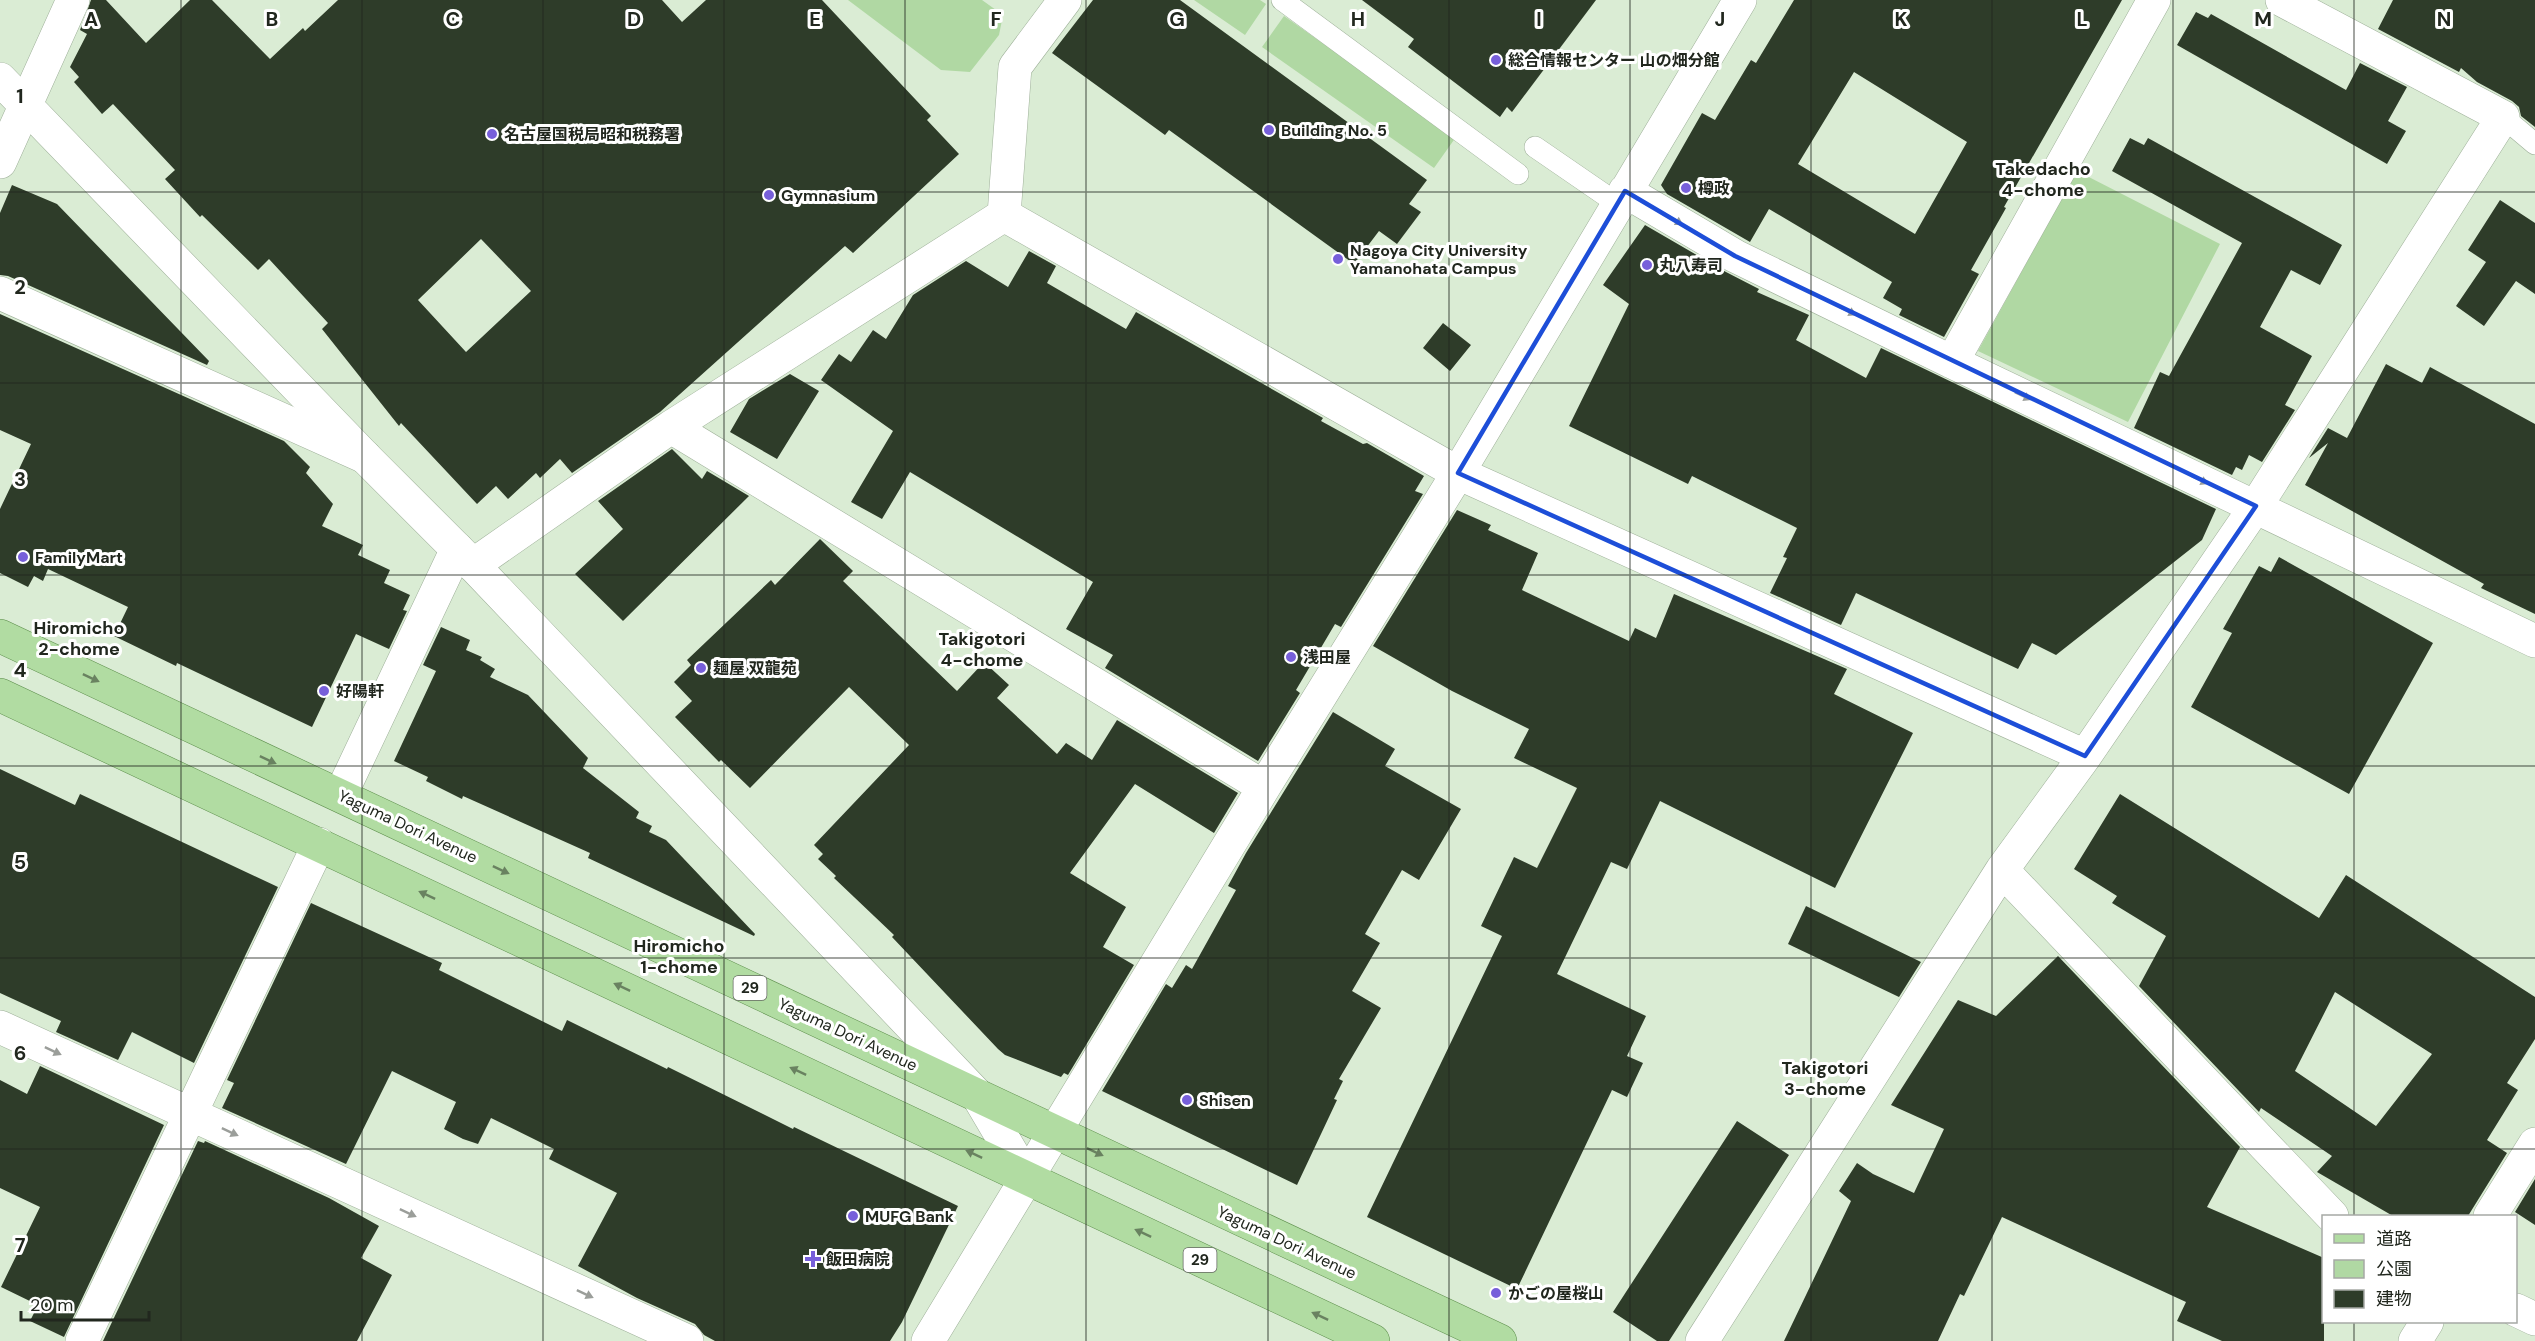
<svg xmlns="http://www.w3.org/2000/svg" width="2535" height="1341" viewBox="0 0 2535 1341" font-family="'DM Sans','Noto Sans JP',sans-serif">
<rect width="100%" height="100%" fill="#daecd4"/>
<path fill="#b0d8a3" d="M848,0H982L1003,15L999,35L970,72L941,70Z
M1194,0H1260L1266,4L1245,35Z
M1284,16L1456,137L1434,168L1262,47Z
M2077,171L2220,244L2128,422L1978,351Z"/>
<path fill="#2e3c29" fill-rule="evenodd" d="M91,0H106L146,43L190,0H212L270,59L303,28L305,31L338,0H662L682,22L706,0H822L931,116L927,120L959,154L853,253L845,246L660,412L572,473L560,459L540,478L536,473L508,499L496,486L477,504L401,423L399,426L322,329L328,323L269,259L258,270L202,215L200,217L165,179L175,170L113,104L102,114L74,82L79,77L70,67L87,34L80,30ZM481,239L531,291L466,352L418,300Z
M1093,0H1180L1427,180L1409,204L1421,212L1397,244L1379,231L1354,264L1169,130L1165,135L1052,53Z
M1362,0H1596L1512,112L1507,107L1500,117L1408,47L1414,39Z
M1794,0H2122L2004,207L2006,208L1971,270L1979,274L1944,337L1899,315L1902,309L1883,298L1892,282L1769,209L1750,242L1667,194L1661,185L1702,113L1715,120L1751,60L1756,63ZM1854,72L1967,142L1915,234L1798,164Z
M2393,0H2535V127L2521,116L2519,107L2512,101L2477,82L2461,68L2459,72L2378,29Z
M2196,12L2208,18L2211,14L2346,90L2360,63L2407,87L2388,121L2406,131L2387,164L2177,45Z
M2130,138L2144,145L2148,138L2342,245L2320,285L2291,270L2260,327L2312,356L2285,405L2295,410L2262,462L2249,455L2242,470L2236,467L2232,475L2134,428L2160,372L2169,376L2242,243L2112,171Z
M12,185L57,204L209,361L207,365L8,276L0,275V213Z
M2500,200L2535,223V294L2516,281L2484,326L2456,306L2486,262L2468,250Z
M1645,225L1726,272L1759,289L1757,292L1809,315L1796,340L1866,378L1881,348L2216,509L2202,540L2056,655L2032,643L2018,669L1856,593L1841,625L1770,593L1787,558L1783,557L1797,528L1692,476L1688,484L1569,426L1629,304L1603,285Z
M1029,251L1056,266L1047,283L1126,329L1136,312L1323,418L1321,421L1363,444L1367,443L1424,476L1415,491L1423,494L1341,627L1335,624L1296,690L1300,693L1258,761L1105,668L1113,655L1066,629L1093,582L910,472L882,519L851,502L893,431L821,380L839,354L851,362L873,330L886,339L913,295L966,261L1008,287Z
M0,314L284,441L310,467L306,473L333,504L322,526L363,545L358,555L390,570L384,583L410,595L403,610L407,611L389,649L356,634L312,727L177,663L176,666L114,636L128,607L48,569L43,581L34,576L28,587L0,573V509L31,444L0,430Z
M1443,323L1471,345L1450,371L1423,348Z
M2386,364L2422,383L2430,367L2535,424V614L2481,588L2484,584L2305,485L2328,443L2309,458L2328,428L2347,438Z
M790,374L819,391L777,459L730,432L749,399Z
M672,449L702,479L707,471L749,496L623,621L575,574L623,529L598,501Z
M1457,510L1491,525L1488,530L1538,553L1522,590L1629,641L1635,628L1656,638L1674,594L1847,669L1834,694L1913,733L1835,888L1660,801L1627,869L1611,862L1557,974L1646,1016L1627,1056L1643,1063L1627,1097L1612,1090L1517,1289L1367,1217L1502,936L1481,926L1514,857L1537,868L1577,788L1514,758L1529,729L1452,691L1373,646Z
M820,539L853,571L843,581L957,691L984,662L1009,685L997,698L1057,754L1066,743L1092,760L1117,720L1238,793L1214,833L1135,784L1070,873L1126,907L1103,947L1134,965L1068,1075L1064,1073L1061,1077L1005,1055L998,1049L892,937L894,935L834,878L836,876L818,859L823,854L814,845L909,745L849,687L750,788L721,760L719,762L675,717L692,701L674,682L691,665L687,660L771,580L775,585Z
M2279,557L2433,643L2349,794L2191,707L2232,633L2223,629L2259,566L2271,572Z
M441,627L470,640L466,650L482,657L480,660L495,669L490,677L528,695L588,758L583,768L639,812L636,818L652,826L649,832L666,840L755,934L754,936L588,858L590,853L463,796L462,799L426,781L428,777L394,761L436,671L423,665Z
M1333,712L1395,749L1385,766L1461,809L1419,880L1402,870L1365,934L1380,943L1352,991L1381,1008L1339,1079L1343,1081L1334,1099L1337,1100L1297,1185L1102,1091L1166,984L1172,988L1186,965L1192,969L1236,890L1228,886L1246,853Z
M0,769L75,805L80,794L278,887L194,1063L132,1032L118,1060L56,1032L61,1021L0,993Z
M2120,794L2319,918L2346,875L2535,997V1039L2507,1083L2518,1090L2487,1140L2507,1153L2468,1216H2393L2317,1172L2332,1156L2261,1108L2259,1112L2139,986L2166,936L2112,903L2117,896L2074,869ZM2335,992L2432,1054L2376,1126L2295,1071Z
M311,903L442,963L439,970L562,1031L567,1020L667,1069L668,1067L793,1129L794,1127L958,1206L902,1322L890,1341H715L704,1335L695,1324L637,1298L578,1266L617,1193L549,1159L554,1149L491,1118L478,1144L463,1139L444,1129L456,1102L392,1071L346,1164L222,1108L234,1083L227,1080Z
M1806,906L1921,962L1899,997L1788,944Z
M2058,956L2240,1147L2207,1207L2324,1258V1341H2222L2177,1321L2186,1302L2002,1217L1964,1296L1960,1294L1938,1341H1784L1851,1201L1839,1191L1857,1163L1873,1174L1914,1193L1944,1129L1891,1105L1958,1000L1996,1016Z
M40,1066L164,1125L64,1337L30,1321L38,1305L1,1287L40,1207L0,1188V1080L27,1094Z
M1737,1121L1789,1155L1669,1341H1657L1613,1312Z
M198,1141L204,1143L205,1141L329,1198L379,1226L361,1258L392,1275L357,1341H103Z
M2535,1179V1225L2515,1212Z"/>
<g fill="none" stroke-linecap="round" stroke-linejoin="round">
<defs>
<path id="lane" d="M1282,0L1518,174
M2503,117L2535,144
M1535,147L1618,204"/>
<path id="street" d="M0,162L73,0
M1625,191L1735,256L1952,362L2535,641
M1004,215L1458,473L2085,756
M1004,215L1015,67L1065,0
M0,293L365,457
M1952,362L2154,0
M671,427L1264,787
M473,565L671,427L1004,215
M341,794L457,549
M2002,870L2332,1216
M0,1027L687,1341
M2490,1216L2535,1144
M2516,1310L2535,1319
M82,1341L319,844
M928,1341L1264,787L1458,473L1740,0
M1702,1341L2002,870L2085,756L2256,506L2503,117L2282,0
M2415,1341L2427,1322"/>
<path id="secondary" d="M0,79L365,457L473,565L978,1096L1027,1179"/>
<path id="primary" d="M0,636L1500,1341
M0,695L1373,1341"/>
</defs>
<use href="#lane" stroke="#9eb099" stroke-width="22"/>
<use href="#street" stroke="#9eb099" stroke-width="34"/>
<use href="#secondary" stroke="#9eb099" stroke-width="34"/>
<use href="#primary" stroke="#5d8e4c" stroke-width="34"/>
<use href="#lane" stroke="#fff" stroke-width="21"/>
<use href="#street" stroke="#fff" stroke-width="33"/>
<use href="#secondary" stroke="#fff" stroke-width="33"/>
<use href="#primary" stroke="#b1dca2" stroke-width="33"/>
</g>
<defs><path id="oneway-solid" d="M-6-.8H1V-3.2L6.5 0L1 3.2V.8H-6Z" transform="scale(1.5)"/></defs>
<g fill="#9b9e9a">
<use href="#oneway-solid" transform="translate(1675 220) rotate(31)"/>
<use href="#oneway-solid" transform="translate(1848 311) rotate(26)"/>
<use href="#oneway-solid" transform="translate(2023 396) rotate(25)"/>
<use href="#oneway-solid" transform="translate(2200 480) rotate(25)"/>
<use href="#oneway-solid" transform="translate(53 1051) rotate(25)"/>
<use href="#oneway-solid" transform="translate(230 1132) rotate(25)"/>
<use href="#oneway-solid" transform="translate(408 1213) rotate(25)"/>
<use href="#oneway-solid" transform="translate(585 1294) rotate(25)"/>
</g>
<g fill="#698260">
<use href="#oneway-solid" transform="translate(91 678) rotate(25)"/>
<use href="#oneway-solid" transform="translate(268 760) rotate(25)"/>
<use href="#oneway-solid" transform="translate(501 870) rotate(25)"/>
<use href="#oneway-solid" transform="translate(427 895) rotate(-155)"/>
<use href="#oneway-solid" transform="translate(622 987) rotate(-155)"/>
<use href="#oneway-solid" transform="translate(798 1071) rotate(-155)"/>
<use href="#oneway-solid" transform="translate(1095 1152) rotate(25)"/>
<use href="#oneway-solid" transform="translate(974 1154) rotate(-155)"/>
<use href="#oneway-solid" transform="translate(1143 1233) rotate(-155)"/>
<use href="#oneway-solid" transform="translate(1320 1316) rotate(-155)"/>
</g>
<path fill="none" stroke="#1d4ed8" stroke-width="4.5" stroke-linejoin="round" d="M1625,191L1735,256L2256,506L2085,756L1458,473Z"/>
<path fill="none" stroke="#21271e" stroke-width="1.5" stroke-opacity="0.55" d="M181,0V1341M362,0V1341M543,0V1341M724,0V1341M905,0V1341M1086,0V1341M1268,0V1341M1449,0V1341M1630,0V1341M1811,0V1341M1992,0V1341M2173,0V1341M2354,0V1216M0,192H2535M0,383H2535M0,575H2535M0,766H2535M0,958H2535M0,1149H2535M2354,1322V1341"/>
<g fill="#775fda" stroke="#fff" stroke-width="2">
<circle cx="1496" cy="60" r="6"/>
<circle cx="1269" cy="130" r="6"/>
<circle cx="492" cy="134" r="6"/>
<circle cx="1686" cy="188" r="6"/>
<circle cx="769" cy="195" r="6"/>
<circle cx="1338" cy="259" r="6"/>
<circle cx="1647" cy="265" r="6"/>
<circle cx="23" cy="557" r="6"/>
<circle cx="1291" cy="657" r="6"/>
<circle cx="701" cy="668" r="6"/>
<circle cx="324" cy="691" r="6"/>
<circle cx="1187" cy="1100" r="6"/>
<circle cx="853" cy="1216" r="6"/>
<path d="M810 1250h6v6h6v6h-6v6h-6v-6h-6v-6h6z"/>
<circle cx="1496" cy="1293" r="6"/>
</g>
<g text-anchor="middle" stroke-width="6" stroke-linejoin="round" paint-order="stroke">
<g fill="#fff" stroke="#646862" stroke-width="1.5">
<rect x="733.5" y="976" width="33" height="24" rx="4.5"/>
<rect x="1183.5" y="1248" width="33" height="24" rx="4.5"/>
</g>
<g font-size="15" font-weight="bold" fill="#21271e">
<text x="750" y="993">29</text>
<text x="1200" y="1265">29</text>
</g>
<g font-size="16" font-weight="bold" fill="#21271e" stroke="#fff" text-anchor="start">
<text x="1508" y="66">総合情報センター 山の畑分館</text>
<text x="1281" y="136">Building No. 5</text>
<text x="504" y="140">名古屋国税局昭和税務署</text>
<text x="1698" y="194">樽政</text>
<text x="781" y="201">Gymnasium</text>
<text x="1350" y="256">Nagoya City University<tspan x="1350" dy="18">Yamanohata Campus</tspan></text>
<text x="1659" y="271">丸八寿司</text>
<text x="35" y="563">FamilyMart</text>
<text x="1303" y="663">浅田屋</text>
<text x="713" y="674">麺屋 双龍苑</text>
<text x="336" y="697">好陽軒</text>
<text x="1199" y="1106">Shisen</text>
<text x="865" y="1222">MUFG Bank</text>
<text x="826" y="1265">飯田病院</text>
<text x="1508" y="1299">かごの屋桜山</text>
</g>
<g font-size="16" fill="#21271e" stroke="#fff">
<text transform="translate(408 826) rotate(25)" y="6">Yaguma Dori Avenue</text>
<text transform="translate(848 1034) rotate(25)" y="6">Yaguma Dori Avenue</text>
<text transform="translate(1287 1242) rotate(25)" y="6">Yaguma Dori Avenue</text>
</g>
<g font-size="18" font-weight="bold" fill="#21271e" stroke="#fff">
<text x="2043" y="175">Takedacho<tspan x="2043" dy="21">4-chome</tspan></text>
<text x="79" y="634">Hiromicho<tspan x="79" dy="21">2-chome</tspan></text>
<text x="982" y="645">Takigotori<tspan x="982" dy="21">4-chome</tspan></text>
<text x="679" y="952">Hiromicho<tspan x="679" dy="21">1-chome</tspan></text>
<text x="1825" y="1074">Takigotori<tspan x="1825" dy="21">3-chome</tspan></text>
</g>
</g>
<g font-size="20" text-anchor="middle" font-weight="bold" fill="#21271e" stroke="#fff" stroke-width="6" stroke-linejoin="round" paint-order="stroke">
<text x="91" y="26">A</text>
<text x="272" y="26">B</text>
<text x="453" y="26">C</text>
<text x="634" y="26">D</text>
<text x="815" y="26">E</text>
<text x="996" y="26">F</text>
<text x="1177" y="26">G</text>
<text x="1358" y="26">H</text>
<text x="1539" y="26">I</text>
<text x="1720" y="26">J</text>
<text x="1901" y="26">K</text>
<text x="2082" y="26">L</text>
<text x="2263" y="26">M</text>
<text x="2444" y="26">N</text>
<text x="20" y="103">1</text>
<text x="20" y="294">2</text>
<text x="20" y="486">3</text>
<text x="20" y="677">4</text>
<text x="20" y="869">5</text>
<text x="20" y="1060">6</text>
<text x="20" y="1252">7</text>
</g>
<rect x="2322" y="1215" width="195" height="108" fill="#ffffff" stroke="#a6a9a5" stroke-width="1.5"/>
<rect x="2334" y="1234" width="30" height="9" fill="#b1dca2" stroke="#a6a9a5" stroke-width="1.5"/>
<text x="2376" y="1245" font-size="18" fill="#21271e">道路</text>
<rect x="2334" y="1260" width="30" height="18" fill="#b0d8a3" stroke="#a6a9a5" stroke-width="1.5"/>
<text x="2376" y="1275" font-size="18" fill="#21271e">公園</text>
<rect x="2334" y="1290" width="30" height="18" fill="#2e3c29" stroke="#a6a9a5" stroke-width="1.5"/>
<text x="2376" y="1305" font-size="18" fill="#21271e">建物</text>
<path d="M21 1311v9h128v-9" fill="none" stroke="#21271e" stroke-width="3"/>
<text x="30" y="1311" font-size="18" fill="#21271e" stroke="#ffffff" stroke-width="4.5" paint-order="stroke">20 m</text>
</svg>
